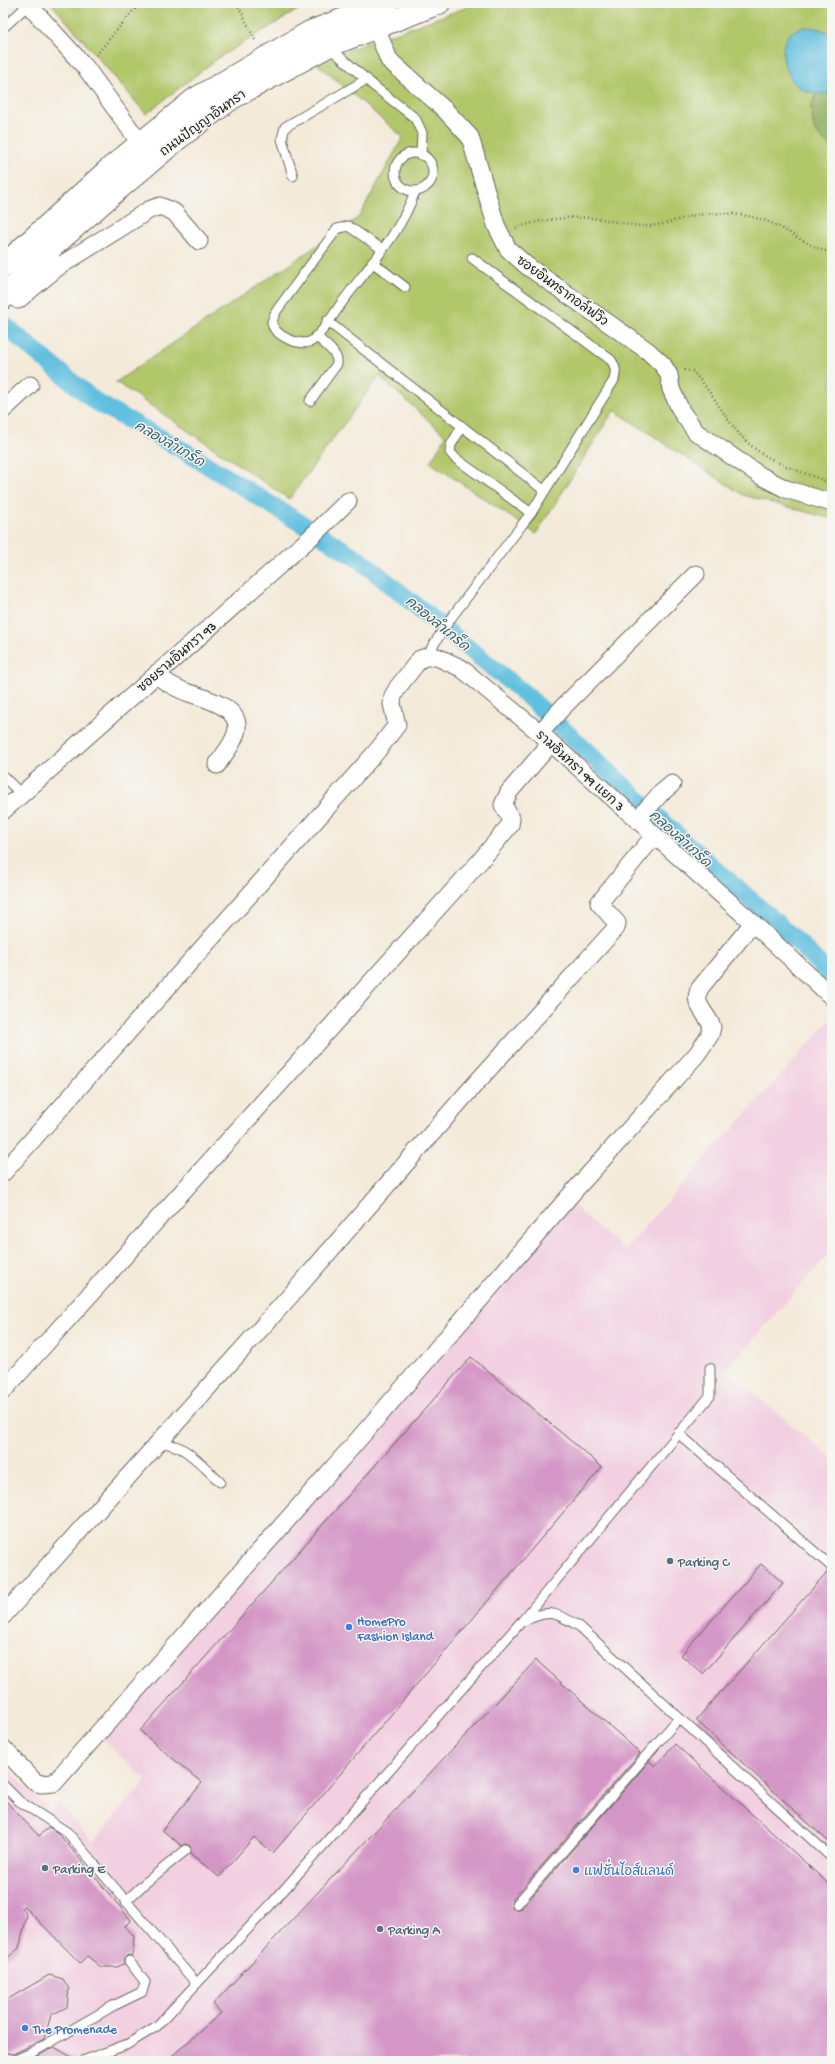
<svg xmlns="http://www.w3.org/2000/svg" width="835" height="2064" viewBox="0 0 835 2064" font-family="'Gochi Hand','Playpen Sans Thai',sans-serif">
<rect width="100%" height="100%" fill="#f6f6f2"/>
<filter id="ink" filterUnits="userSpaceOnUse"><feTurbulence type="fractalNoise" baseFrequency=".025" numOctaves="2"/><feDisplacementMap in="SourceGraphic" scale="8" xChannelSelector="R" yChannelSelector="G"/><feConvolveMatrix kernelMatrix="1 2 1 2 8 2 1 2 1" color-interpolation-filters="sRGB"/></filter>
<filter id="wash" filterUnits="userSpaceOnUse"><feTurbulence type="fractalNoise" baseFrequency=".012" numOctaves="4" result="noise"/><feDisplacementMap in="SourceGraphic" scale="16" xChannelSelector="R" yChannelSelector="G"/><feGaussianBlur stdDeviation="0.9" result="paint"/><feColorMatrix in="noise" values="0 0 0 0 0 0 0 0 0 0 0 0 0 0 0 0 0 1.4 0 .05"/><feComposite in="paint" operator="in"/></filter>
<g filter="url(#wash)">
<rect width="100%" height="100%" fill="#f4ead9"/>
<path fill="#f2cfe1" d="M832,1018V1250L726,1370L832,1459V2061H3V1763L50,1810L59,1802L93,1842L146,1780L101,1738L571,1203L624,1250Z"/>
<path fill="#b2c76b" stroke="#677244" d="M51,3H317L299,9L218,58L146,114Z
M479,3H832V519L743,495L614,410L536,534L430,462L446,436L379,376L289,499L116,382L359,217L403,137L315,62Z"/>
<path fill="#8dac5f" stroke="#54643e" d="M817,92L832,94V146L828,145L814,130L811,107Z"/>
<path fill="#61c0df" stroke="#3e6e7e" d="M801,27C811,27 825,28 832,36V94C824,93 811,94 804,90C787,81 779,58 785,41C787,34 795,30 801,27Z"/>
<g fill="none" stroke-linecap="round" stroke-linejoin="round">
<path stroke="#61c0df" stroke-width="18" d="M3,324L96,402L186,452L360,560L525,694L678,836L794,938L832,977"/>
</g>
<g id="blocks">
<path fill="#d496c6" d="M471,1357L602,1467L273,1853L254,1837L219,1877L191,1854L190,1846L185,1844L182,1846L162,1830L202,1783L140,1731Z
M761,1564L783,1583L703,1674L681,1655Z
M828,1571L832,1573V1845L696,1720Z
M536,1660L640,1753L512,1900L511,1903L513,1908L516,1910L522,1908L649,1761L655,1766L675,1744L832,1887V2061H166L221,2013L213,2004Z
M3,1798L39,1836L49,1827L58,1833L131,1920L125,1926L134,1936L133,1952L131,1956L128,1955L124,1958V1964L117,1967H101L87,1956L80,1963L24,1906L22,1907L27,1916L19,1948L3,1962Z
M49,1975L63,1979L69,1989L67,2007L51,2015L44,2039L13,2054L3,2052V2002Z
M54,2047L77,2060V2061H43L33,2059Z"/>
</g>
</g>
<g filter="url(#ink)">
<use href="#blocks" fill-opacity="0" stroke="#68645e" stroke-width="1"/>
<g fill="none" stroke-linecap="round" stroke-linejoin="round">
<defs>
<path id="service" d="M3,28L28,5
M329,47L375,87L415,118L422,133L421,155
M395 172a19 19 0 1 1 38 0a19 19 0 1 1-38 0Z
M293,176L282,139L285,127L367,79
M382,249L348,226L337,229L277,310C275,313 273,318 272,322C272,335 302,349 313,340C325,330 334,313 343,301C369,266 401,233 415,191
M372,262L405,287
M327,321L545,491
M310,401L337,364C339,353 324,344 316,336
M462,426L451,445L450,452L455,458L531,513
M426,657L448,622L531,513L614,380C616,371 616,367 611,360L472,258
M3,776L21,794
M678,1433L832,1567
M160,1439C167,1446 175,1444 182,1449C196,1457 208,1471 220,1482
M523,1620L710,1396V1368
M3,1785L19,1801L67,1832L196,1983
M125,1902L144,1884L186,1850
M517,1904L679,1718
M13,2061L35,2051L113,2006L142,1992L145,1982L129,1961
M83,2061L128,2044L157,2026L274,1901L521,1622C550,1609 552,1611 579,1626L832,1858"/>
<path id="minor" d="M27,3L86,68L148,154
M373,16L377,30L389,60L445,110L470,137L496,225L508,249L527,266L648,351L663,365L669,375L671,389L681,411L696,432L761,476L786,489L832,503
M43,255L58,267L149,210L160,206L174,212L199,241
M18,300L58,267
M3,410L30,385
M158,672L159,677C167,683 176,688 186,692C203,698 244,707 236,733C233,745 223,755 217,765
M540,733L562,708L696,574
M3,811L311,537L348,501
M637,820L660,794L672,784
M3,1173L377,751L397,725L392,704L393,696L398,687L420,659L426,657H437L461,668L540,733L753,923L832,997
M3,1391L481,860L510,825L511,818L503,805L509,792L551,743
M3,1616L299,1286L468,1092L616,928L617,923L599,903L654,836
M3,1748L35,1782L41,1784L54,1783L350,1449L574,1191L697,1054L710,1035L712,1027C707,1012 691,1004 700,988L753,923"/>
<path id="secondary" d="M3,266L108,170L195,99L310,32L387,3
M3,298L43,255L110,196L176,140L232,98L328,46L439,3"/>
</defs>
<use href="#service" stroke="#68645e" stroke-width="11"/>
<use href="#minor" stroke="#68645e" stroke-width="19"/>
<use href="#secondary" stroke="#68645e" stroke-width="24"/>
<path stroke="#68645e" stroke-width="2.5" stroke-dasharray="1 3" stroke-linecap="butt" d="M237,3L256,42
M96,55L132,12L142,3
M516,228C538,220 567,216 591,218C608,219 625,225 642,226C659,227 675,220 692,216C711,212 734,213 752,217C781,222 803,246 832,253
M684,370L692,371C713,392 725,420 746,441C768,463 801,471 830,483"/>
<use href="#service" stroke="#fff" stroke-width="9"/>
<use href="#minor" stroke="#fff" stroke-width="17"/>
<use href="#secondary" stroke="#fff" stroke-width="22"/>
</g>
</g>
<g fill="#5c6f8a" stroke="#f6f6f2" stroke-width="1.5">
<circle cx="670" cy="1561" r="4"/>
<circle cx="45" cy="1868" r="4"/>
<circle cx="380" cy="1929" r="4"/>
</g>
<g fill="#3f7fe0" stroke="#f6f6f2" stroke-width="1.5">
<circle cx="349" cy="1627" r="4"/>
<circle cx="576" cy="1870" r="4"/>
<circle cx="25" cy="2028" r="4"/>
</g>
<g text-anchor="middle" stroke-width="3" stroke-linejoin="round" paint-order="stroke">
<g font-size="13" fill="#1c1c1c" stroke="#f6f6f2">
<text transform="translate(202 122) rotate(-36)" y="5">ถนนปัญญาอินทรา</text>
<text transform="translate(563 290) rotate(36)" y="5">ซอยอินทรากอล์ฟวิว</text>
<text transform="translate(176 656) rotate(-41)" y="5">ซอยรามอินทรา 93</text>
<text transform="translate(581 770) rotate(42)" y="5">รามอินทรา 99 แยก 3</text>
</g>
<g font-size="13" fill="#4e5e75" stroke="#f6f6f2" text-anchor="start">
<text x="678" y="1566">Parking C</text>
<text x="53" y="1873">Parking E</text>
<text x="388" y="1934">Parking A</text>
</g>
<g font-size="13" fill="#366cbe" stroke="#f6f6f2" text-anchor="start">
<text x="357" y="1625">HomePro<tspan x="357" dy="15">Fashion Island</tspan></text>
<text x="584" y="1875">แฟชั่นไอส์แลนด์</text>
<text x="33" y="2033">The Promenade</text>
</g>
<g font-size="14" font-style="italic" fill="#385e6a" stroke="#f6f6f2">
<text transform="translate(170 443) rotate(30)" y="5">คลองลำเกร็ด</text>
<text transform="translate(438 623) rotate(39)" y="5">คลองลำเกร็ด</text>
<text transform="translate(681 838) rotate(42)" y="5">คลองลำเกร็ด</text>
</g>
</g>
<rect width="835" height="2064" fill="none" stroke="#f6f6f2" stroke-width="16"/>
</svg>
